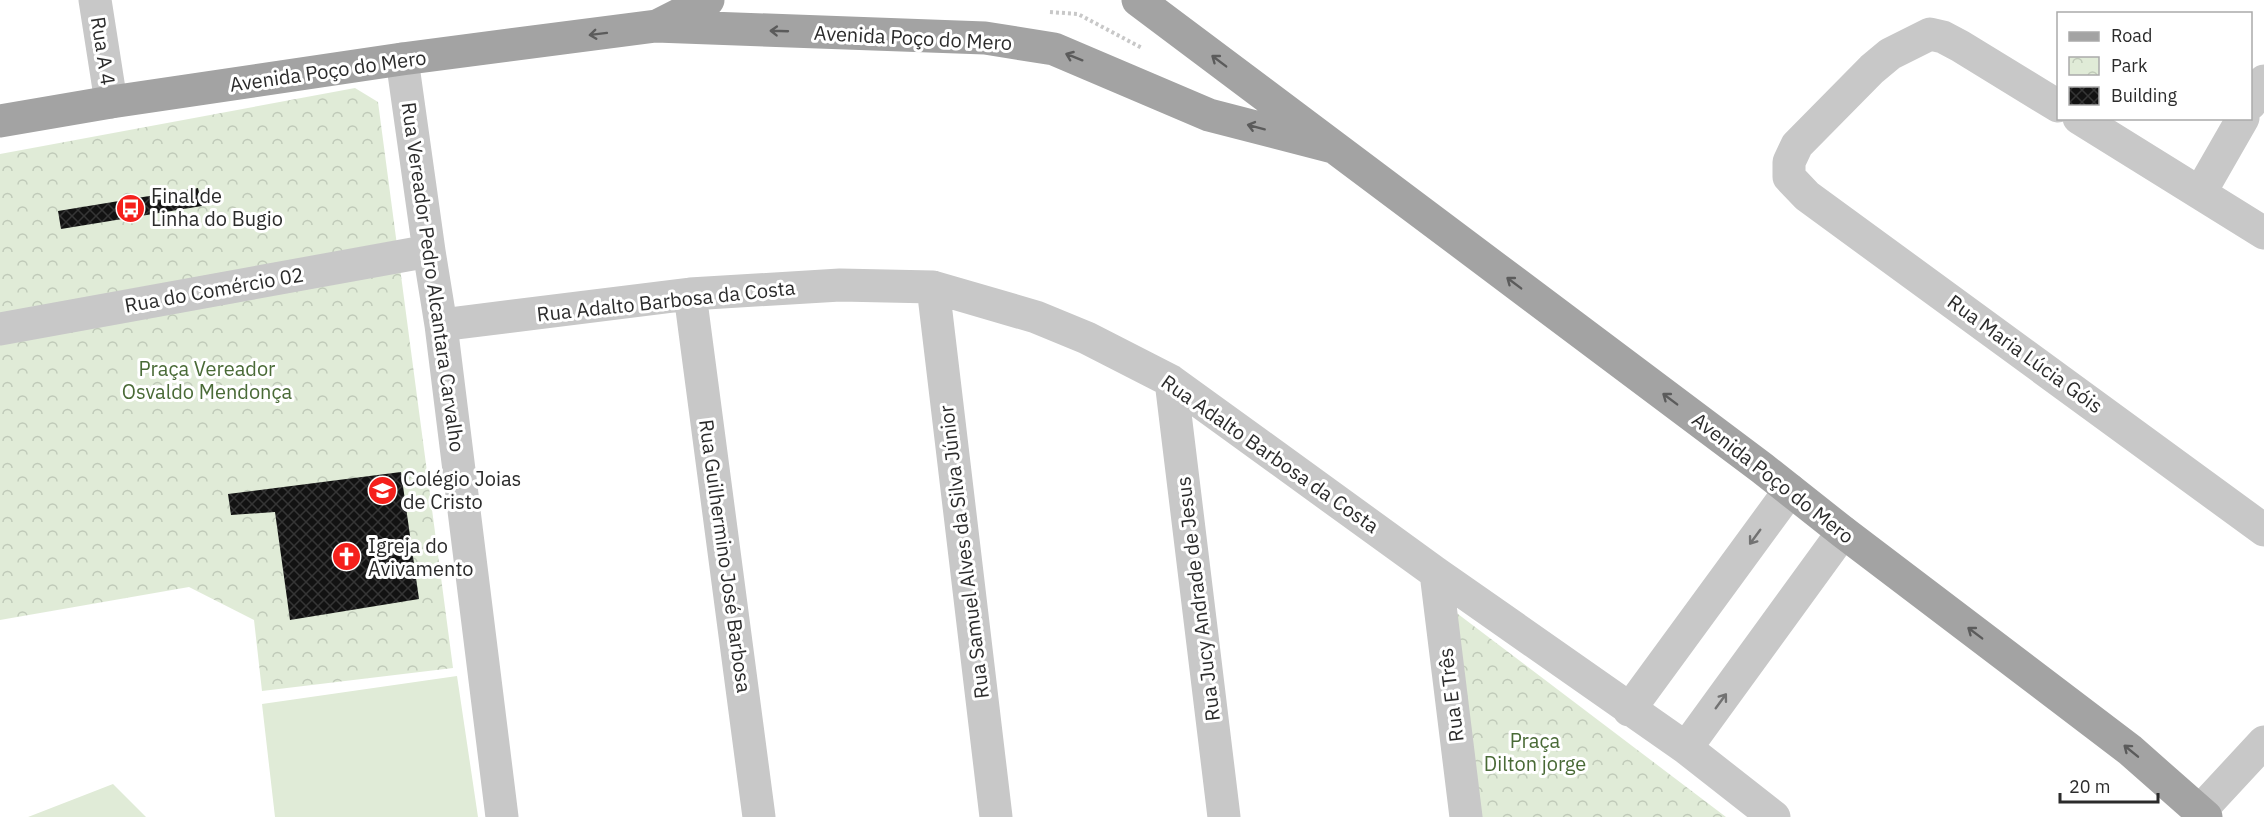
<svg xmlns="http://www.w3.org/2000/svg" width="2264" height="817" viewBox="0 0 2264 817" font-family="'IBM Plex Sans',sans-serif">
<defs>
<pattern id="park-crowns" width="20" height="18" patternUnits="userSpaceOnUse" patternTransform="scale(1.5)"><rect width="20" height="18" fill="#e0ebd7"/><path d="M2 6a3 3 0 1 1 6 0M12 15a3 3 0 1 1 6 0" fill="none" stroke="#c0cab9"/></pattern>
<pattern id="building-cross-hatch" width="8" height="8" patternUnits="userSpaceOnUse" patternTransform="scale(1.5)"><rect width="8" height="8" fill="#121212"/><path d="M0 0l8 8M0 8l8-8" fill="none" stroke="#353535"/></pattern>
</defs>
<rect width="100%" height="100%" fill="#fff"/>
<path fill="url(#park-crowns)" d="M355,88L378,102L453,668L262,691L254,620L189,587L0,620V154Z
M1450,608L1726,817H1479Z"/>
<path fill="#e0ebd7" d="M457,676L478,817H275L262,704Z
M113,784L146,817H28Z"/>
<path fill="url(#building-cross-hatch)" d="M198,188L202,206L61,229L58,211Z
M401,472L419,599L290,620L275,512L231,515L228,494Z"/>
<g fill="none" stroke-linecap="round" stroke-linejoin="round">
<path stroke="#c8c8c8" stroke-width="4" stroke-dasharray="3 3" stroke-linecap="butt" d="M1050,12L1078,14L1142,48"/>
<path stroke="#c8c8c8" stroke-width="33" d="M95,0L111,102
M402,59L429,251L441,325L502,817
M2250,104L2264,81
M2058,106L1960,46L1943,37L1930,34L1890,54L1872,69L1797,145L1789,162V177L1807,196L2264,530
M2079,118L2264,233
M2200,193L2243,118
M933,287L996,817
M690,294L759,817
M441,325L690,294L840,285L933,287L1036,317L1087,338L1171,381L1436,573L1686,748L1774,817
M0,329L429,251
M1171,381L1224,817
M1436,573L1466,817
M1629,710L1790,490
M1686,748L1843,532
M2200,811L2264,742"/>
<path stroke="#a3a3a3" stroke-width="33" d="M1138,0L1762,468L1843,532L2130,750L2206,817
M659,25L708,0
M0,121L111,102L402,59L656,26L985,38L1054,49L1209,115L1333,147"/>
</g>
<defs><path id="oneway-shaft" d="M-6 0H5M1.5-3L5.5 0L1.5 3" fill="none" stroke-width="1.6" stroke-linecap="round" stroke-linejoin="round" transform="scale(1.5)"/></defs>
<g stroke="#5b5b5b">
<use href="#oneway-shaft" transform="translate(779 31) rotate(-178)"/>
<use href="#oneway-shaft" transform="translate(598 34) rotate(173)"/>
<use href="#oneway-shaft" transform="translate(1074 57) rotate(-158)"/>
<use href="#oneway-shaft" transform="translate(1219 61) rotate(-143)"/>
<use href="#oneway-shaft" transform="translate(1256 127) rotate(-165)"/>
<use href="#oneway-shaft" transform="translate(1514 283) rotate(-143)"/>
<use href="#oneway-shaft" transform="translate(1670 399) rotate(-143)"/>
<use href="#oneway-shaft" transform="translate(1975 633) rotate(-143)"/>
<use href="#oneway-shaft" transform="translate(2131 751) rotate(-141)"/>
</g>
<g stroke="#727272">
<use href="#oneway-shaft" transform="translate(1755 537) rotate(126)"/>
<use href="#oneway-shaft" transform="translate(1721 701) rotate(-54)"/>
</g>
<defs>
<symbol id="bus-disc" viewBox="-11 -11 22 22"><circle r="9.5" fill="#f5201b" stroke="#fff"/><path d="M-5-6H5V4H4V6H2V4H-2V6H-4V4H-5ZM-3.5-4V0h7V-4ZM-3.5 1.2v1.5H-2V1.2ZM2 1.2v1.5H3.5V1.2Z" fill="#fff"/></symbol>
<symbol id="school-disc" viewBox="-11 -11 22 22"><circle r="9.5" fill="#f5201b" stroke="#fff"/><path d="M0-5L7-2L0 1L-7-2ZM-4 1L0 2.5L4 1V4Q0 6-4 4Z" fill="#fff"/></symbol>
<symbol id="church-disc" viewBox="-11 -11 22 22"><circle r="9.5" fill="#f5201b" stroke="#fff"/><path d="M-1.2-6h2.4v3.5h3.3v2.4h-3.3V6h-2.4V-.1h-3.3v-2.4h3.3Z" fill="#fff"/></symbol>
</defs>
<g fill-rule="evenodd">
<use href="#bus-disc" x="114" y="192" width="33" height="33"/>
<use href="#school-disc" x="366" y="474" width="33" height="33"/>
<use href="#church-disc" x="330" y="540" width="33" height="33"/>
</g>
<g text-anchor="middle" stroke-width="6" stroke-linejoin="round" paint-order="stroke">
<g font-size="20" fill="#2b2b2b" stroke="#fff">
<text transform="translate(913 38) rotate(3)" y="7">Avenida Poço do Mero</text>
<text transform="translate(103 51) rotate(81)" y="7">Rua A 4</text>
<text transform="translate(328 71) rotate(-8)" y="7">Avenida Poço do Mero</text>
<text transform="translate(433 277) rotate(82)" y="7">Rua Vereador Pedro Alcantara Carvalho</text>
<text transform="translate(214 290) rotate(-10)" y="7">Rua do Comércio 02</text>
<text transform="translate(666 301) rotate(-6)" y="7">Rua Adalto Barbosa da Costa</text>
<text transform="translate(2025 354) rotate(36)" y="7">Rua Maria Lúcia Góis</text>
<text transform="translate(1270 454) rotate(35)" y="7">Rua Adalto Barbosa da Costa</text>
<text transform="translate(1773 478) rotate(38)" y="7">Avenida Poço do Mero</text>
<text transform="translate(964 552) rotate(-97)" y="7">Rua Samuel Alves da Silva Júnior</text>
<text transform="translate(725 556) rotate(82)" y="7">Rua Guilhermino José Barbosa</text>
<text transform="translate(1198 599) rotate(-97)" y="7">Rua Jucy Andrade de Jesus</text>
<text transform="translate(1451 695) rotate(-97)" y="7">Rua E Três</text>
</g>
<g font-size="20" fill="#2b2b2b" stroke="#fff" text-anchor="start">
<text x="151" y="203">Final de<tspan x="151" dy="23">Linha do Bugio</tspan></text>
<text x="403" y="486">Colégio Joias<tspan x="403" dy="23">de Cristo</tspan></text>
<text x="368" y="553">Igreja do<tspan x="368" dy="23">Avivamento</tspan></text>
</g>
<g font-size="20" fill="#496a36" stroke="#fff">
<text x="207" y="376">Praça Vereador<tspan x="207" dy="23">Osvaldo Mendonça</tspan></text>
<text x="1535" y="748">Praça<tspan x="1535" dy="23">Dilton jorge</tspan></text>
</g>
</g>
<rect x="2057" y="12" width="195" height="108" fill="#ffffff" stroke="#aaaaaa" stroke-width="1.5"/>
<rect x="2069" y="32" width="30" height="9" fill="#a3a3a3" stroke="#aaaaaa" stroke-width="1.5"/>
<text x="2111" y="42" font-size="18" fill="#2b2b2b">Road</text>
<rect x="2069" y="57" width="30" height="18" fill="url(#park-crowns)" stroke="#aaaaaa" stroke-width="1.5"/>
<text x="2111" y="72" font-size="18" fill="#2b2b2b">Park</text>
<rect x="2069" y="87" width="30" height="18" fill="url(#building-cross-hatch)" stroke="#aaaaaa" stroke-width="1.5"/>
<text x="2111" y="102" font-size="18" fill="#2b2b2b">Building</text>
<path d="M2060 793v9h98v-9" fill="none" stroke="#2b2b2b" stroke-width="3"/>
<text x="2069" y="793" font-size="18" fill="#2b2b2b" stroke="#ffffff" stroke-width="4.5" paint-order="stroke">20 m</text>
</svg>
